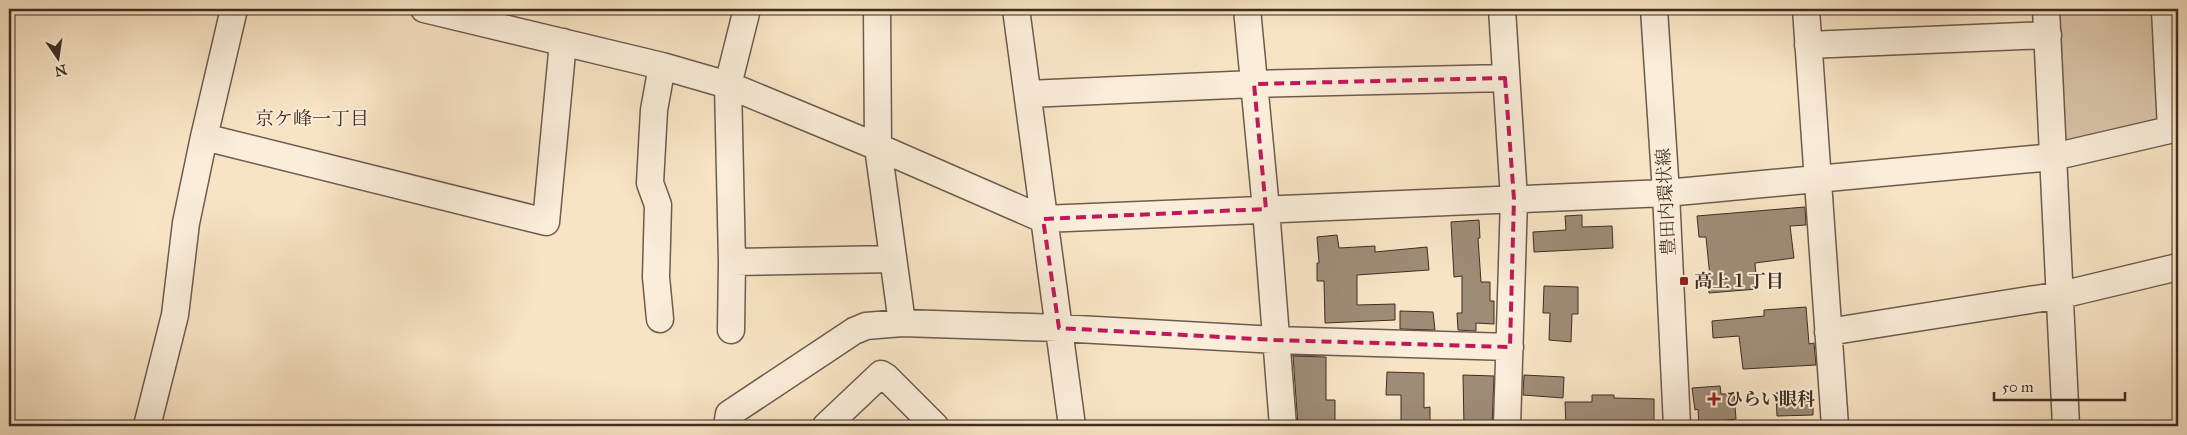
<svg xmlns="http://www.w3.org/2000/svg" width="2187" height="435" viewBox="0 0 2187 435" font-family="'IM FELL Great Primer','Noto Serif JP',serif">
<rect width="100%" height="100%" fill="#f8e4c5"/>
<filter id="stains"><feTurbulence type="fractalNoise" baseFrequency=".004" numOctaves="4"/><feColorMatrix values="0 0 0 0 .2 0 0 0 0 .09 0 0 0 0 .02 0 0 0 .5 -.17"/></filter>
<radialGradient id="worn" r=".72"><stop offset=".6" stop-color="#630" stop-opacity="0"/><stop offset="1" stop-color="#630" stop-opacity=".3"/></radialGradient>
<path fill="#d9c5a9" stroke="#8c7966" d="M2056,9H2159L2162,120L2060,144Z"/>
<path fill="#9f8c77" stroke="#3f2d23" d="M1805,207L1806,225L1790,226L1794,258L1755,263L1757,289L1709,293L1708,278L1710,277L1706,237H1699L1697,216Z
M1582,215V227L1612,226L1613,248L1534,252L1533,232L1566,230L1565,216Z
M1479,220L1480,238H1478L1481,282H1490V301H1494V324L1476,323V331L1458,330L1457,313H1462V276L1454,277L1451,222Z
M1337,235L1339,248L1375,246V252L1427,247L1429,270L1357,275V305L1395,304V320L1325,323L1324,281H1317V263H1319L1317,237Z
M1544,286L1578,287V314H1572L1571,342L1549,340L1550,313H1543Z
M1806,307L1809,344L1814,343L1816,365L1743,369L1739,336L1713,338L1712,321L1764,316V310Z
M1400,311L1433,312L1435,330L1400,329Z
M1293,356L1326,357V400H1335V426H1298Z
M1387,372L1424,373V408L1430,407V426H1401V395H1386Z
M1463,375L1494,376L1492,426H1464Z
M1524,375L1564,377L1563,398L1523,395Z
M1720,386L1721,394H1734L1736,419L1717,421V426H1699L1698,409L1695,410L1692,388Z
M1813,392V415L1777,416L1776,393Z
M1592,395H1614V398L1654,399V426H1566L1565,402H1592Z"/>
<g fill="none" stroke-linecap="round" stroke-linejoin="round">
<defs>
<path id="minor" d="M424,9L662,66L728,85L878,147L1043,219L1666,193L2053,157L2178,128
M747,9L728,85L732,262L893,259
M877,9L878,147L902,323L1059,328L1275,340L1510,347
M1016,9L1072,426
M1247,9L1266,209L1283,426
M1502,9L1514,199L1507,426
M1654,9L1666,193L1677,426
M1806,9L1835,426
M2046,9L2066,426
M2165,9L2171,129
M1808,45L2048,35
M1028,94L1254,84L1505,78
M204,137L546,222L563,42
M660,319L656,277L658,205L650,183L654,110L662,66
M731,330L732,262
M1828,332L2061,295L2178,267
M147,426L175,315L186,223L204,137L234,9
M727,426L729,414L854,331L866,326L902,323
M826,426L881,374L886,377L935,426"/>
</defs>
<use href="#minor" stroke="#6d5b4c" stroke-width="29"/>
<use href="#minor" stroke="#faedd9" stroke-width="26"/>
</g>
<path fill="none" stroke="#c2185b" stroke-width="4" stroke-dasharray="10 6" stroke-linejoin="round" d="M1505,78L1514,199L1510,347L1275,340L1059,328L1043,219L1266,209L1254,84Z"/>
<g fill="#8f2418" stroke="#faedd9" stroke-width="2">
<rect x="1679" y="276" width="10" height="10" rx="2.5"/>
<path d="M1711.5 391.5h5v5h5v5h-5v5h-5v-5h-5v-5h5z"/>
</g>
<g text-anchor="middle" stroke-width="4" stroke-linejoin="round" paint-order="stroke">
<g font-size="18" fill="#3f2d23" stroke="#faedd9">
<text transform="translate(1666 202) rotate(-93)" y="6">豊田内環状線</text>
</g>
<g font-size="18" font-weight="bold" fill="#3f2d23" stroke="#faedd9" text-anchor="start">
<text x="1694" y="287">高上１丁目</text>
<text x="1725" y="405">ひらい眼科</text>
</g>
<g font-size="19" fill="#3f2d23" stroke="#faedd9">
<text x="312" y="125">京ケ峰一丁目</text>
</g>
</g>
<rect width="2187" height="435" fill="none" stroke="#f8e4c5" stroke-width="30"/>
<rect x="10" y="10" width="2167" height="415" fill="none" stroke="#3f2d23" stroke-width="2.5"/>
<rect x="15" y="15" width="2157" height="405" fill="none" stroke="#3f2d23"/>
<g transform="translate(58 58) rotate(167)" stroke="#faedd9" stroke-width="4" paint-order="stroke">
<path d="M0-4L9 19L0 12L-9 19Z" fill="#3f2d23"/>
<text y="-8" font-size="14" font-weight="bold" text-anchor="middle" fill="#3f2d23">N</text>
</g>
<path d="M1994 392v8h131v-8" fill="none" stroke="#3f2d23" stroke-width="2.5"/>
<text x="2002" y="392" font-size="15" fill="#3f2d23" stroke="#faedd9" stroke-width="4" paint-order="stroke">50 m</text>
<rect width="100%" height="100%" filter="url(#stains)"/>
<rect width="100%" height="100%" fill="url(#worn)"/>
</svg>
